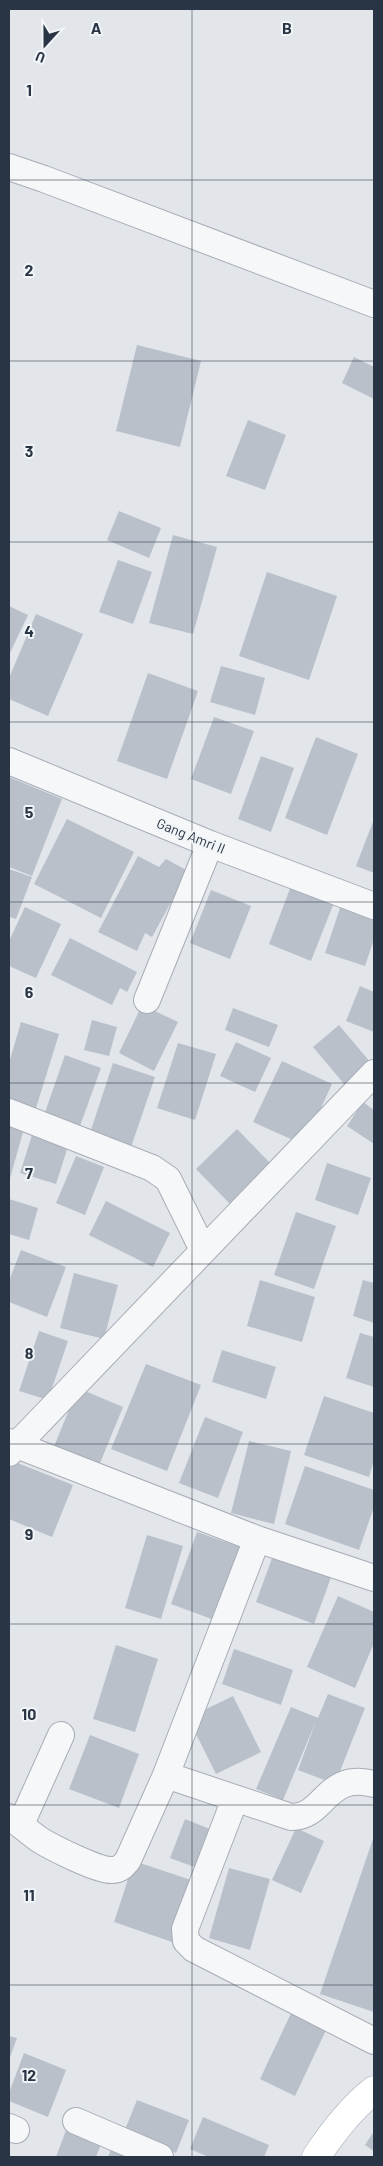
<svg xmlns="http://www.w3.org/2000/svg" width="383" height="2166" viewBox="0 0 383 2166" font-family="Barlow,sans-serif">
<rect width="100%" height="100%" fill="#e2e6eb"/>
<path fill="#b9c0c9" d="M137,345L201,361L180,447L116,431Z
M354,357L374,367V399L342,383Z
M248,420L286,435L265,490L226,476Z
M119,511L161,528L149,558L107,540Z
M173,535L217,547L193,634L149,623Z
M118,560L152,572L133,624L99,612Z
M267,572L337,596L309,680L239,656Z
M9,606L28,615L9,655Z
M36,614L83,634L48,716L9,699V678Z
M221,666L265,678L255,715L210,702Z
M148,673L198,691L167,779L117,761Z
M214,717L254,731L231,794L191,779Z
M316,737L358,754L327,835L285,818Z
M261,756L294,768L271,832L238,819Z
M9,777L62,799L32,876L9,867Z
M67,819L134,852L101,918L34,884Z
M374,819V873L356,866Z
M138,856L159,867L166,859L188,871L152,937L145,933L137,951L98,932Z
M9,869L32,877L16,919L9,917Z
M294,878L337,895L311,961L269,944Z
M211,890L251,906L230,959L190,943Z
M344,896L374,907V939L365,966L325,953Z
M25,907L61,924L36,978L9,966V941Z
M70,938L137,972L127,992L120,988L112,1005L51,975Z
M360,986L374,992V1032L346,1021Z
M142,1005L178,1022L154,1071L119,1053Z
M233,1008L278,1025L269,1047L225,1030Z
M92,1020L117,1027L109,1056L84,1050Z
M21,1022L59,1034L36,1108L9,1099V1063Z
M339,1025L371,1063L345,1085L313,1047Z
M236,1042L271,1058L255,1092L220,1076Z
M178,1043L216,1054L195,1120L157,1108Z
M65,1055L101,1068L77,1134L42,1121Z
M282,1061L332,1084L304,1145L253,1122Z
M113,1063L155,1077L130,1150L89,1136Z
M363,1102L374,1110V1144L347,1126Z
M9,1120L25,1125L9,1182Z
M237,1129L271,1164L230,1204L196,1169Z
M33,1132L69,1143L56,1184L20,1173Z
M76,1156L104,1167L85,1215L56,1203Z
M327,1163L371,1178L358,1215L315,1200Z
M9,1199L38,1208L29,1240L9,1234Z
M106,1201L170,1233L153,1267L89,1235Z
M296,1212L336,1226L314,1289L274,1275Z
M21,1250L66,1267L47,1317L9,1302V1281Z
M74,1273L118,1285L104,1339L60,1328Z
M260,1280L315,1297L302,1342L247,1326Z
M363,1280L374,1283V1323L353,1316Z
M39,1331L68,1341L48,1400L19,1391Z
M360,1333L374,1337V1387L346,1378Z
M222,1350L276,1367L266,1399L212,1382Z
M146,1364L201,1385L167,1471L111,1449Z
M78,1388L123,1407L98,1468L53,1449Z
M324,1396L374,1413V1460L369,1477L304,1455Z
M205,1417L243,1432L218,1498L179,1483Z
M249,1441L291,1451L274,1524L231,1513Z
M10,1460L73,1485L52,1537L9,1519Z
M305,1466L374,1490V1507L359,1550L285,1524Z
M197,1532L243,1548L217,1621L171,1604Z
M147,1535L183,1546L161,1619L125,1608Z
M275,1550L333,1572L314,1624L256,1602Z
M338,1596L374,1612V1643L355,1688L307,1667Z
M116,1645L158,1659L135,1732L93,1719Z
M234,1649L293,1670L281,1705L222,1684Z
M328,1694L365,1708L335,1784L298,1770L316,1721L283,1800L256,1789L291,1707L318,1718Z
M233,1696L261,1752L216,1774L188,1718Z
M90,1735L139,1754L119,1808L69,1789Z
M185,1819L220,1833L205,1871L170,1858Z
M296,1828L324,1841L301,1893L272,1880Z
M374,1836V2012L320,1994Z
M134,1861L194,1881L175,1943L114,1922Z
M229,1868L270,1879L250,1950L209,1938Z
M293,2009L328,2026L295,2096L260,2079Z
M9,2036L17,2038L9,2060Z
M24,2053L66,2070L48,2117L9,2101V2093Z
M137,2100L189,2120L176,2153L124,2132Z
M203,2117L269,2145L264,2157H209L190,2149Z
M68,2125L103,2139L96,2157H56Z
M374,2131V2151L365,2145Z
M113,2145L136,2157H108Z"/>
<g fill="none" stroke-linecap="round" stroke-linejoin="round">
<defs>
<path id="street" d="M9,167L44,179L374,304
M9,761L210,844L374,906
M147,1000L210,844
M9,1112L152,1168L168,1179L203,1250
M9,1442L257,1539L374,1578
M9,1453L374,1073
M166,1775L291,1817C325,1818 325,1771 374,1784
M235,1799L185,1929L186,1941L194,1949L374,2041
M9,1817C20,1823 29,1833 40,1840C53,1848 99,1871 112,1870C120,1870 123,1866 128,1860L166,1775L257,1539
M21,1824L61,1735
M76,2121L160,2157
M9,2127L16,2130"/>
<path id="secondary" d="M316,2157C332,2133 351,2108 374,2090"/>
</defs>
<use href="#street" stroke="#a7adb6" stroke-width="28"/>
<use href="#secondary" stroke="#a7adb6" stroke-width="29"/>
<use href="#street" stroke="#f5f7f9" stroke-width="26"/>
<use href="#secondary" stroke="#fff" stroke-width="28"/>
</g>
<path fill="none" stroke="#293544" stroke-width="1" stroke-opacity="0.55" d="M192,9V2157M9,180H374M9,361H374M9,542H374M9,722H374M9,902H374M9,1083H374M9,1264H374M9,1444H374M9,1624H374M9,1805H374M9,1985H374"/>
<g text-anchor="middle" stroke-width="4" stroke-linejoin="round" paint-order="stroke">
<g font-size="14" fill="#293544" stroke="#f2f5f8">
<text transform="translate(191 836) rotate(22)" y="5">Gang Amri II</text>
</g>
</g>
<g font-size="16" text-anchor="middle" font-weight="bold" fill="#293544" stroke="#f2f5f8" stroke-width="4" stroke-linejoin="round" paint-order="stroke">
<text x="96" y="34">A</text>
<text x="287" y="34">B</text>
<text x="29" y="96">1</text>
<text x="29" y="276">2</text>
<text x="29" y="457">3</text>
<text x="29" y="637">4</text>
<text x="29" y="818">5</text>
<text x="29" y="998">6</text>
<text x="29" y="1179">7</text>
<text x="29" y="1359">8</text>
<text x="29" y="1540">9</text>
<text x="29" y="1720">10</text>
<text x="29" y="1901">11</text>
<text x="29" y="2081">12</text>
</g>
<rect width="383" height="2166" fill="none" stroke="#293544" stroke-width="20"/>
<g transform="translate(45 45) rotate(201)" stroke="#f2f5f8" stroke-width="4" paint-order="stroke">
<path d="M0-4L9 19L0 12L-9 19Z" fill="#293544"/>
<text y="-8" font-size="14" font-weight="bold" text-anchor="middle" fill="#293544">U</text>
</g>
</svg>
